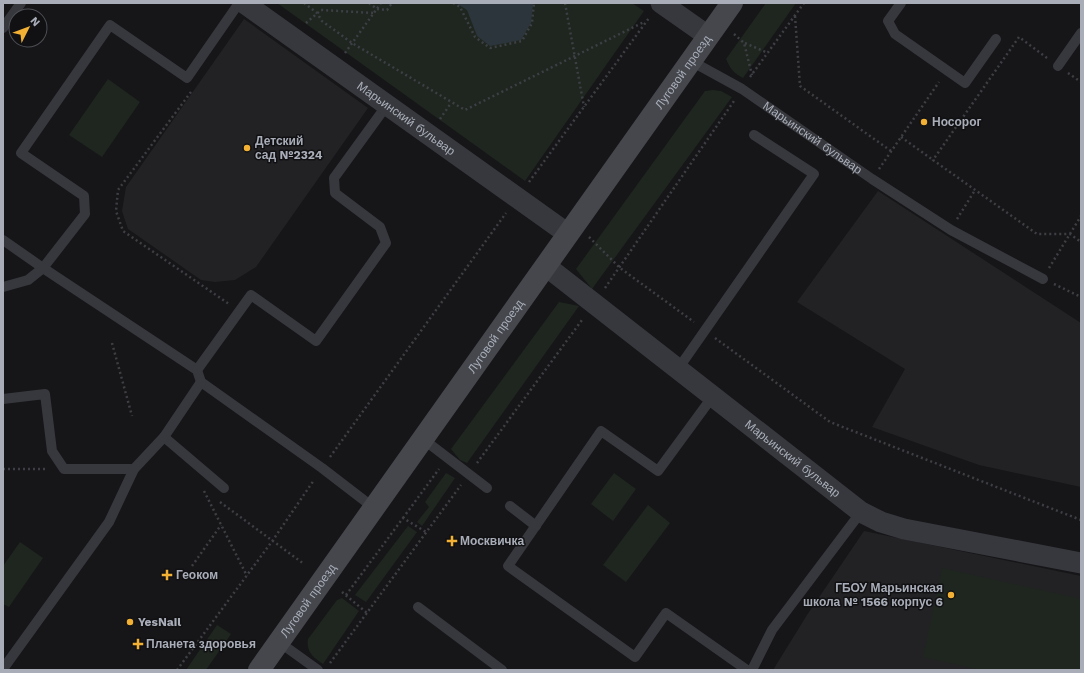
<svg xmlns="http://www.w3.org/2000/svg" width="1084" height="673" viewBox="0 0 1084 673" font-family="'Work Sans',sans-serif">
<rect width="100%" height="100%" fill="#161618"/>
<path fill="#222225" d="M244,19L368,108L256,267L235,280L215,282L201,280L128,229L122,211L126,187Z
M878,191L1081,323V487L979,465L872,427L905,369L797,302Z
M864,531L1081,576V670H773L807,615Z"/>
<path fill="#1e261f" d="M277,3H632L644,11L525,181Z
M766,3H796L743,78C733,73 730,68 726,59Z
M108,79L140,102L102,157L69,135Z
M713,90L721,91L732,97L592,289L576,269L705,91Z
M559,302L579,306L467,463L460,460L451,449Z
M446,473L455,478L422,526L417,522L429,507L425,502Z
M614,473L636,489L613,521L591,504Z
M648,505L670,523L626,582L603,565Z
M408,526L417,532L366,602L355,595Z
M20,542L43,558L9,607L3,604V566Z
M942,568L1081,599V670H981L923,657Z
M342,598L359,611L323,664C313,657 306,652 308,639L337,600Z
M217,625L231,634L206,670H186Z"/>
<path fill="#2c353c" d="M456,3H533L531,23L521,40L490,46L477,36L467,10Z"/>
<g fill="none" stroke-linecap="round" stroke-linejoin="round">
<path stroke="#3d3f44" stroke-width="2.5" stroke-dasharray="2 3" stroke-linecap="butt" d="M304,3L317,13L322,21L352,43L465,110L644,22
M369,3L377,9L387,10L392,3
M453,3L460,7L475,37L490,48L522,41L532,23L534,3
M565,3L584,107
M795,16L800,86L891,151
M306,23L321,10L374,13
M734,34L744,43L752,75
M745,43L768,53
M345,53L381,3
M1047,58L1019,37L933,160L1037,234H1070L1081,242
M1068,73L1081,82
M750,77L804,3
M191,92L118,190L116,211L123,231L229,304
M440,119L451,103
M901,137L933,160
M879,169L939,82
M529,182L649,18
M957,219L975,190
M589,237L620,268L694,322
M1049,268L1081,216
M1054,284L1081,297
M605,288L734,101
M715,338L830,422L1081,520
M112,343L132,416
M330,457L506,213
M477,463L582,320
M3,469H47
M204,491L247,576
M220,502L304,564
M403,518L439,469
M192,566L221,525
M342,592L367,613
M346,595L403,518L426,532
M330,663L461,485
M177,670L273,540L314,480"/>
<g stroke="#37383d" stroke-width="10">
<path d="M239,3L187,78L110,25L21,153L84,196L85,214L43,268L197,370L201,382L322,468L374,508"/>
<path d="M901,3L888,21L895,34L965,83L996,39"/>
<path d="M3,28L21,3"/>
<path id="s1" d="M691,61L742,89L872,179L951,230L1043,279"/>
<path d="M1058,66L1081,33"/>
<path d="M3,240L43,268L28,280L3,287"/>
<path d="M678,369L814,174L754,135"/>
<path d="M197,370L251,295L316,341L386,243L380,227L335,193L334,178L387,105"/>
<path d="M713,396L658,471L601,431L508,566L635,657L666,613L747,670"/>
<path d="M3,399L45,394L52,451L64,469H134"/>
<path d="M164,437L224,488"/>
<path d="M423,439L487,488"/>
<path d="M510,506L536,526"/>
<path d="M418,607L502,670"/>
<path d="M279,642L318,670"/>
<path d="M3,669L109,522L134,469L164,437L201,382"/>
<path d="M752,670L772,630L861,512"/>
</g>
<g stroke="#37383d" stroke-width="21">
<path id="s2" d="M244,3L568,234"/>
<path d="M661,3L708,36"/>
<path id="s3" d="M546,266L861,512L881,522L904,529L1081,563"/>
</g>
<path stroke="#45474d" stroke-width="22" id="s4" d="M259,670L732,3"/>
</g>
<g fill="#f2b134" stroke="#111113" stroke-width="1.5">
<circle cx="924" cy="122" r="4"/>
<circle cx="247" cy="148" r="4"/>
<path d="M450 535h4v4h4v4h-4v4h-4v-4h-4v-4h4z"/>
<path d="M165 569h4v4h4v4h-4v4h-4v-4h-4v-4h4z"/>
<circle cx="951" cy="595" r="4"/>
<circle cx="130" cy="622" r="4"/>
<path d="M136 638h4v4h4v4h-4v4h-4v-4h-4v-4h4z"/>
</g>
<g text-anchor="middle" stroke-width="3" stroke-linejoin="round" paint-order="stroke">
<g font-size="12" fill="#a8adb8" stroke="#111113">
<text dy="4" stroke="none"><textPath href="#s4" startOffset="733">Луговой проезд</textPath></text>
<text dy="4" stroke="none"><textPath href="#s2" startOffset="199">Марьинский бульвар</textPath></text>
<text dy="4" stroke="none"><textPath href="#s1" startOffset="144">Марьинский бульвар</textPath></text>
<text dy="4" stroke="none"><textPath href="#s4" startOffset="409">Луговой проезд</textPath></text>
<text dy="4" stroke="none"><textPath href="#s3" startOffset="313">Марьинский бульвар</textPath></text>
<text dy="4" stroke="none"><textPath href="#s4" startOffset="85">Луговой проезд</textPath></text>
</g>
<g font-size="12" font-weight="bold" fill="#a8adb8" stroke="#111113" text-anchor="start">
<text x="932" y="126">Носорог</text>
<text x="255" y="145">Детский<tspan x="255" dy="14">сад №2324</tspan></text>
<text x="460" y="545">Москвичка</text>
<text x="176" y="579">Геоком</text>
<text x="943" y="592" text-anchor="end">ГБОУ Марьинская<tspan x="943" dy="14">школа № 1566 корпус 6</tspan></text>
<text x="138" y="626">YesNail</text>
<text x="146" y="648">Планета здоровья</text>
</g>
</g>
<rect width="1084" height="673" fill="none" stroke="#a8adb8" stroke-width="8"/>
<g transform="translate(28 28) rotate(48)"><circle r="19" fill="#111113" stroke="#4d4f55"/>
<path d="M0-3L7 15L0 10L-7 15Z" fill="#f2b134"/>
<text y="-6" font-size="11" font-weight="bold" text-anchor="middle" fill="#a8adb8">N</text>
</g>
</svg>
